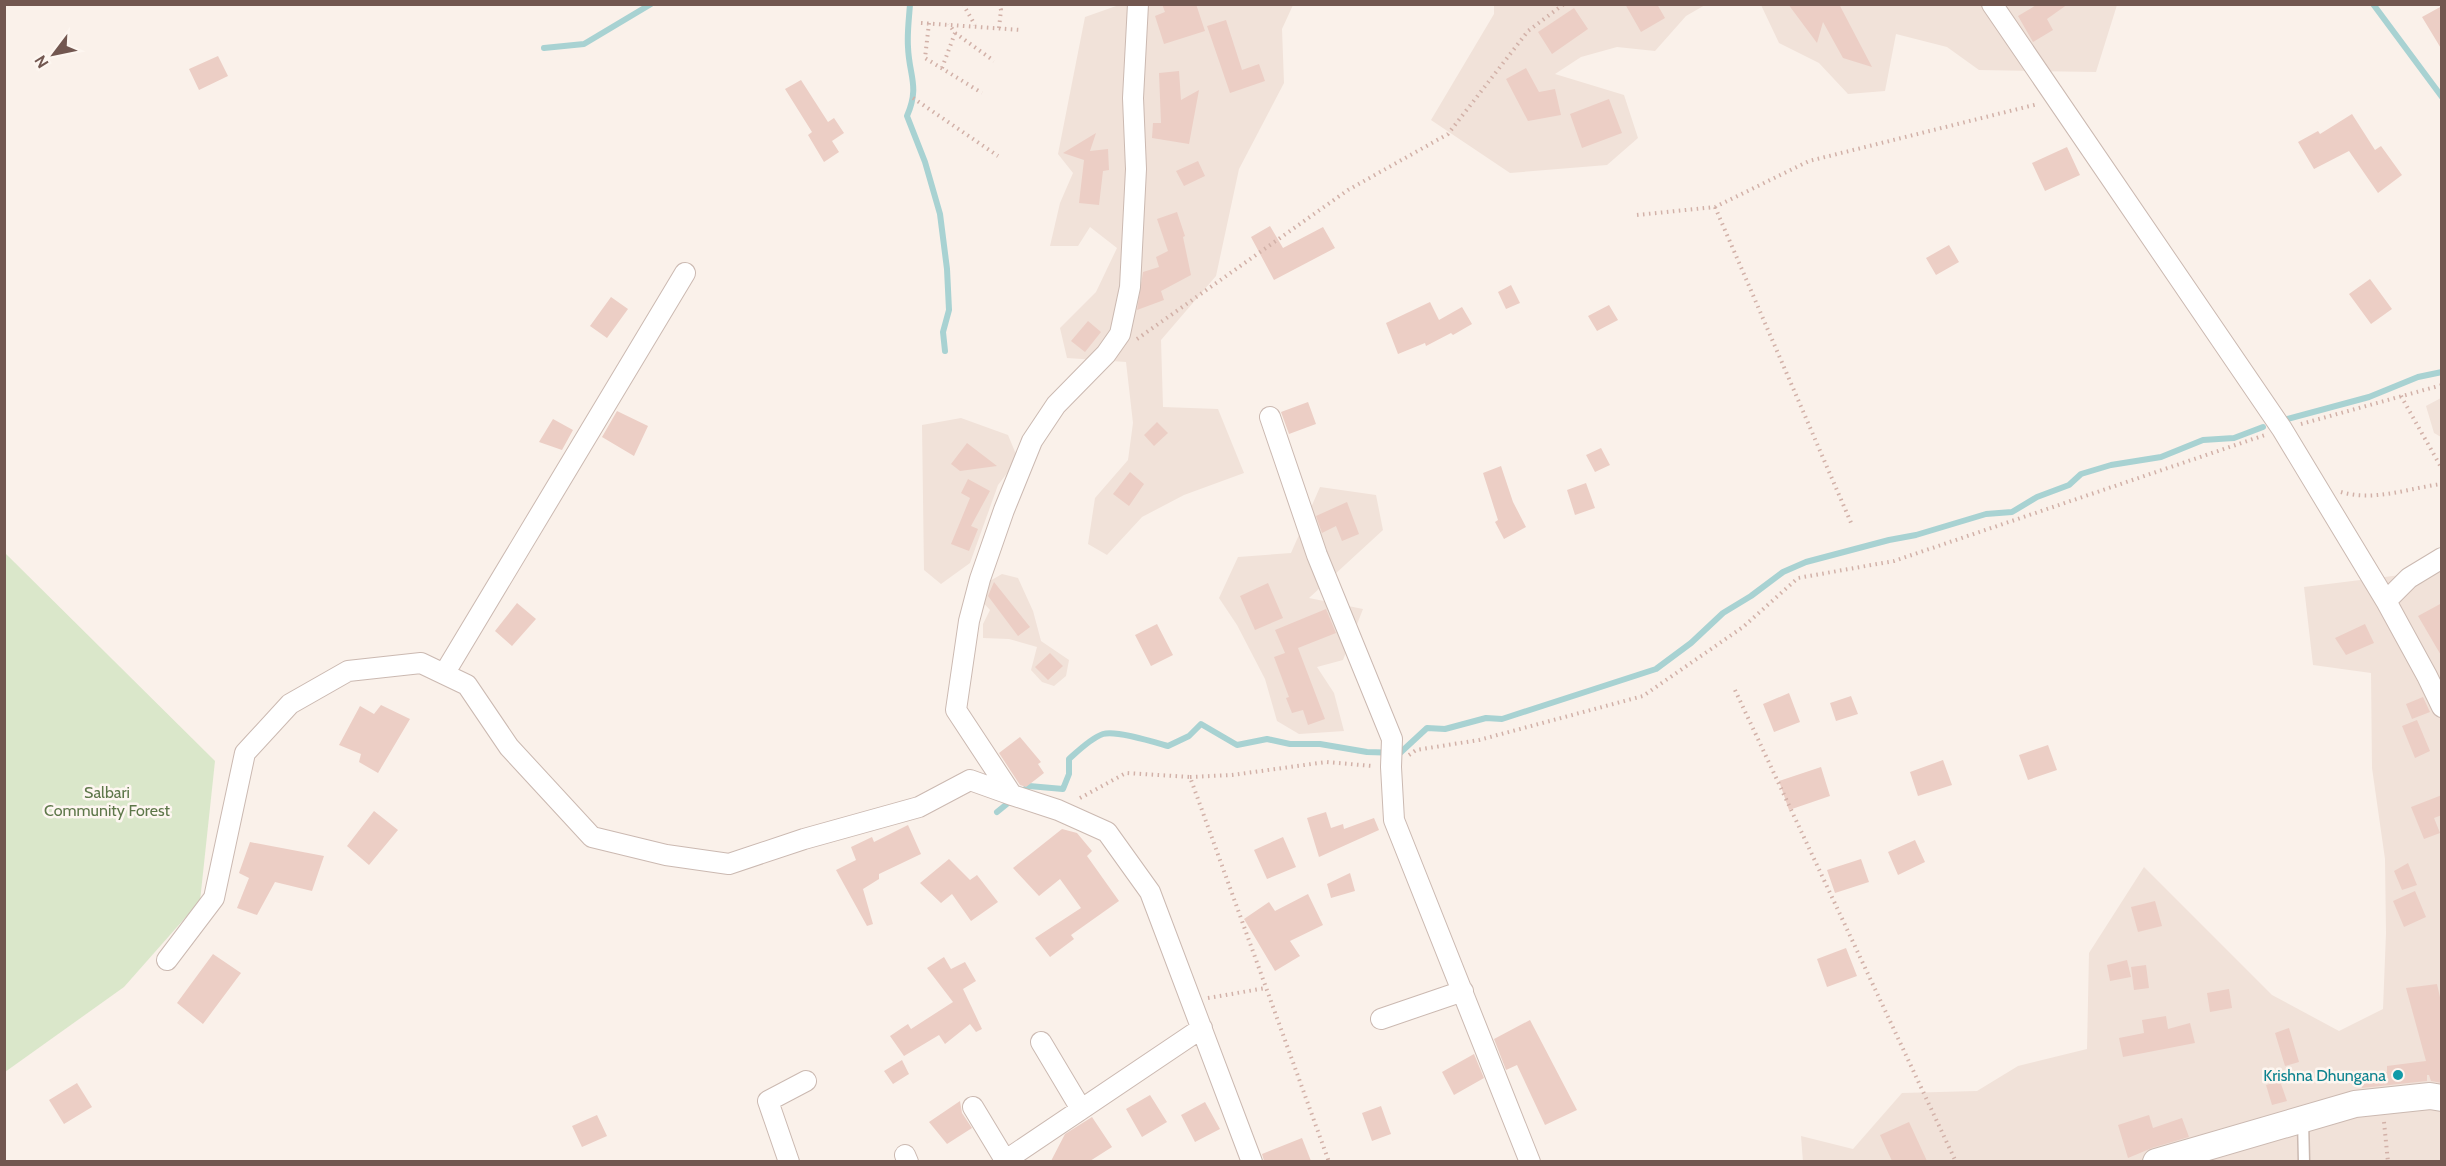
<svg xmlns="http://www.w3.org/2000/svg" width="2446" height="1166" viewBox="0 0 2446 1166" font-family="Cabin,sans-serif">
<rect width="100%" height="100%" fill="#faf1ea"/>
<path fill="#f1e2d9" d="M1119,5H1293L1282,29L1284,83L1239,169L1216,276L1161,340L1163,407L1218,409L1244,473L1184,495L1142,517L1107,555L1088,544L1095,498L1128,460L1133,423L1126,362L1067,358L1060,328L1096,292L1117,248L1090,227L1078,246H1050L1060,203L1073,173L1058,154L1085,17Z
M1494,5H1705L1686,16L1655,51L1617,47L1581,57L1555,74L1624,95L1638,138L1607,165L1510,173L1431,120L1494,14Z
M1761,5H2117L2096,72L1979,70L1947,47L1896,34L1885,91L1848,94L1819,63L1779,43Z
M2441,398V437L2434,433L2426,406Z
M961,418L1008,435L1018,459L998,485L970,563L941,584L924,570L922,425Z
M1320,487L1376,495L1383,530L1309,598L1363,609L1343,660L1317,667L1334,693L1344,731L1299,734L1277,721L1265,679L1237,625L1219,598L1238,557L1291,553Z
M2441,570V1161L1803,1162L1801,1136L1853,1149L1902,1093L1977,1091L2018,1066L2087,1049L2089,953L2144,867L2272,995L2339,1031L2383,1009L2386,933L2385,859L2372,768L2371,673L2313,665L2304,587Z
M1002,574L1018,578L1033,611L1041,641L1069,660L1066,676L1054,686L1042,682L1031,670L1037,647L1009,639L983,638V624L990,610L978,597L981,586Z"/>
<path fill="#dae7ca" d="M5,553L215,761L200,901L124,987L5,1072Z"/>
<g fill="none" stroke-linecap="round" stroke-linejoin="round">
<path stroke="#a8d2d2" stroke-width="6" d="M910,4C909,19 907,33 908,47C909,76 920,86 907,116L925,162L940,214L947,269L949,310L943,332L945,351
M2373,4L2442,97
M544,48L584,44L651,4
M2284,420L2369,397L2418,377L2442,372
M1020,793L1029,786L1063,789L1069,774V759C1078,751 1091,738 1103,734C1116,730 1154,742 1168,746L1189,736L1201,724L1237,745L1267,739L1290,744H1320L1367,752L1400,753L1427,728L1445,729L1486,718L1502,719L1656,669L1691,643L1723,613L1751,596L1783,572L1806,562L1889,540L1916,535L1986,514L2012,512L2037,497L2069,485L2081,474L2111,465L2161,457L2203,440L2234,438L2263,427
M997,812L1013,799"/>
</g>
<path fill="#eccec5" d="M1162,4H1196L1205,31L1164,44L1155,16L1165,12Z
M1625,4H1657L1665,18L1641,32Z
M1788,4H1839L1872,67L1843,58L1823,22L1817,43Z
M2038,4H2068L2047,19L2053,30L2033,42L2018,16Z
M2442,6V50L2422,17Z
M1574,8L1588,29L1552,54L1538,32Z
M1226,20L1242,70L1259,64L1265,81L1230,93L1207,26Z
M218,56L228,76L199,90L189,69Z
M1526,68L1539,92L1555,89L1561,115L1528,121L1506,79Z
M1179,71L1181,100L1199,90L1189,144L1152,138L1153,123H1161L1159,73Z
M801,80L828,122L834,118L844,133L832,141L839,152L824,162L808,135L812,132L785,89Z
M1609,99L1622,133L1582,148L1570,114Z
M2352,114L2375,150L2381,146L2402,175L2378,193L2349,151L2314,169L2298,142L2318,131L2320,134Z
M1096,133L1090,151L1108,149L1109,170L1103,171L1099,205L1079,203L1084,160L1063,153Z
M2067,147L2080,175L2045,191L2032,163Z
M1198,161L1205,176L1184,186L1176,171Z
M1177,212L1185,236L1183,237L1191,275L1161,291L1164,300L1137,310L1143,272L1159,267L1156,257L1168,251L1157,219Z
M1270,226L1283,248L1323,227L1335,248L1274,280L1251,237Z
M1949,245L1959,262L1936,275L1926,258Z
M2370,279L2392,309L2371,324L2349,294Z
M1511,285L1520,303L1506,309L1498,292Z
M611,297L628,309L607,338L590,326Z
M1430,302L1439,320L1462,307L1472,324L1453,335L1451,333L1426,346L1425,343L1398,354L1386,323Z
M1609,305L1618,320L1597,331L1588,316Z
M1088,321L1101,332L1085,352L1071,341Z
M1308,402L1316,424L1289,434L1281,412Z
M617,411L648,426L634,456L602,437Z
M553,419L573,430L562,450L539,442Z
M1157,422L1168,433L1154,446L1144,435Z
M967,443L997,466L960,471L951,464Z
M1601,448L1610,465L1595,472L1586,455Z
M1501,466L1513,502L1526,527L1504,539L1495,522L1498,520L1483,473Z
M1130,472L1144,484L1129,506L1113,494Z
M968,479L990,491L971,526L978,529L969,551L951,544L970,498L961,493Z
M1586,483L1595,508L1575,515L1567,490Z
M1347,502L1359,534L1342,541L1336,526L1322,533L1316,516Z
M994,582L1030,627L1018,636L988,596Z
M1268,583L1283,618L1255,630L1240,596Z
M517,603L536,619L512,646L495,631Z
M2442,603V657L2418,616Z
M1326,609L1336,633L1298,648L1325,719L1308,725L1303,710L1292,713L1286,698L1289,697L1274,657L1285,653L1275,630Z
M1157,624L1173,655L1151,666L1135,635Z
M2365,624L2374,643L2346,655L2335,638Z
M1050,653L1063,666L1048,680L1035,667Z
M1789,693L1800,722L1774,732L1763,704Z
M1851,696L1858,714L1836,721L1830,703Z
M2423,697L2430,712L2412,719L2406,704Z
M381,705L410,719L378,773L359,762L361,754L339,745L360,706L374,714Z
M2417,720L2430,751L2415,758L2402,726Z
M1020,737L1041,762L1038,764L1044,773L1026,787L1020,785L999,753Z
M2048,745L2057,770L2028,780L2019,755Z
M1943,760L1952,785L1918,796L1910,772Z
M1821,767L1830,796L1789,810L1779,781Z
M2442,795V815L2434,818L2440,833L2424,839L2411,807Z
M374,811L398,830L369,865L347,846Z
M1326,812L1331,828L1343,824L1344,829L1374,818L1379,830L1319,857L1307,818Z
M908,825L921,854L879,874V879L863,889L873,924L867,926L836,870L856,860L851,847L872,837L874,842Z
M1062,829L1077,833L1092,851L1087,856L1119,901L1071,935L1074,939L1050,957L1035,938L1081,908L1060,879L1039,896L1013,868Z
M1283,837L1296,867L1267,879L1254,850Z
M1915,840L1925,862L1898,875L1888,852Z
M250,842L324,856L312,891L275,882L257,915L237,908L249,878L239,873Z
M949,859L970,880L977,875L998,902L971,921L952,894L941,903L920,883Z
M1861,859L1869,882L1835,893L1827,870Z
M2408,863L2417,885L2402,890L2394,871Z
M1350,873L1355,891L1331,898L1327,884Z
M2415,891L2426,917L2404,927L2393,901Z
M1308,894L1323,925L1290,941L1300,956L1275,971L1244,919L1269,902L1275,911Z
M2155,901L2162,926L2138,932L2131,907Z
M1846,948L1857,976L1827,987L1817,959Z
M213,954L241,973L203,1024L177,1003Z
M944,957L951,969L965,962L976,981L963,989L982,1029L976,1032L970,1024L945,1044L939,1035L904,1056L890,1036L908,1024L911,1029L953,1002L927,968Z
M2127,960L2131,977L2110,981L2107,965Z
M2146,965L2149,988L2134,990L2131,967Z
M2437,984L2442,1006V1083L2431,1081L2429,1075H2427V1081L2362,1088L2360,1073L2387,1072V1066L2426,1061L2406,988Z
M2229,989L2232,1008L2210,1012L2207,993Z
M2166,1016L2168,1029L2190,1023L2195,1043L2123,1057L2119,1038L2144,1033L2142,1020Z
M1530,1020L1577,1110L1545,1125L1517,1065L1506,1070L1494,1039Z
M2289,1028L2299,1062L2285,1066L2275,1033Z
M1474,1054L1484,1078L1454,1095L1442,1072Z
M902,1060L909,1074L893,1084L884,1071Z
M2280,1081L2287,1101L2272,1105L2266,1085Z
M77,1083L92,1107L64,1124L49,1100Z
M1150,1095L1167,1122L1142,1137L1126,1109Z
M960,1101L962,1113L972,1128L947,1144L929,1122Z
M1205,1102L1220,1129L1195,1142L1181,1115Z
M1381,1106L1391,1134L1372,1141L1362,1113Z
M597,1115L607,1136L582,1147L572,1126Z
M2149,1115L2153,1128L2182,1118L2189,1137L2152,1148L2128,1158L2118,1125Z
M1092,1117L1112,1147L1090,1161H1051L1065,1134Z
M1909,1122L1927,1161H1892L1880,1135Z
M1302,1138L1311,1161H1264L1262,1154Z"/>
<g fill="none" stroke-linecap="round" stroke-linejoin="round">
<defs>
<path id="service" d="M2303,1120L2304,1162"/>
<path id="minor" d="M1138,4L1133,98L1136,169L1130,287L1120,334L1106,354L1056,405L1032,441L1004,510L980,579L969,621L956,710L1012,795L1058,810L1107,832L1150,892L1252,1162
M1992,4L2282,429L2386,601
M1270,417L1317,555L1392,739L1391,767L1394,820L1530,1162
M2442,558L2409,578L2386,601L2427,676L2442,707
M444,674L685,273
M167,960L214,898L245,753L290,704L348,671L421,663L467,685L509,747L592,837L666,855L729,864L804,839L919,807L970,780L1012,795
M1381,1019L1463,991
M1041,1042L1081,1109
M973,1107L1005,1160
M905,1155L908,1162
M789,1162L768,1101L806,1081
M1003,1162L1202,1028"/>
<path id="tertiary" d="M2156,1162L2355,1104L2430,1096L2442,1098"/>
</defs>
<use href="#service" stroke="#cbb9b1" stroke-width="13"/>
<use href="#minor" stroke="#cbb9b1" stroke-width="22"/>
<use href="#tertiary" stroke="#cbb9b1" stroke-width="28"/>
<path stroke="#d2b1a8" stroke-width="4" stroke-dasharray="1.5 4.5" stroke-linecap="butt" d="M963,4L975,25
M921,23L1021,30
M929,23L925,58L982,93
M999,28L1001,10L999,4
M955,33L994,61
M942,68L955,33L949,24
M913,98L998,156
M1715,207L1852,525
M1637,215L1715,207L1809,161L2038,104
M1137,339L1348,190L1448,134L1528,31L1564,4
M2401,396L2442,469
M2301,424L2442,385
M2341,492C2374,502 2409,488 2442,484
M1735,690L1956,1162
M1409,755L1416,750L1479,740L1643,696L1743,627L1798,578L1894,561L2265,435
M1190,777L1232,775L1326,762L1373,766
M1080,798L1126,773L1190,777L1329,1162
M1208,998L1266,988
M2384,1122L2388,1162"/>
<use href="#service" stroke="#fff" stroke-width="10"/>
<use href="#minor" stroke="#fff" stroke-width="20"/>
<use href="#tertiary" stroke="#fff" stroke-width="26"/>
</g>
<circle fill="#0f9aa8" stroke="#fdf6f0" stroke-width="2" cx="2398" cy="1075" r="6"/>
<g text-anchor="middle" stroke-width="5" stroke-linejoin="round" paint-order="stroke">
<g font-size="16" fill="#5e774a" stroke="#fdf6f0">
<text x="107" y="798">Salbari<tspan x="107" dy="18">Community Forest</tspan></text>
</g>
<g font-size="16" fill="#0d838f" stroke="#fdf6f0" text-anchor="end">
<text x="2386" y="1081">Krishna Dhungana</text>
</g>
</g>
<rect width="2446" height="1166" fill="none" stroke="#725750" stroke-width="12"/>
<g transform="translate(54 54) rotate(238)" stroke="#fdf6f0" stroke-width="4.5" paint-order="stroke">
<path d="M0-4.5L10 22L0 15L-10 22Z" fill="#725750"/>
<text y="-9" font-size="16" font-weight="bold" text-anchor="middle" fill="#725750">N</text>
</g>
</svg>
